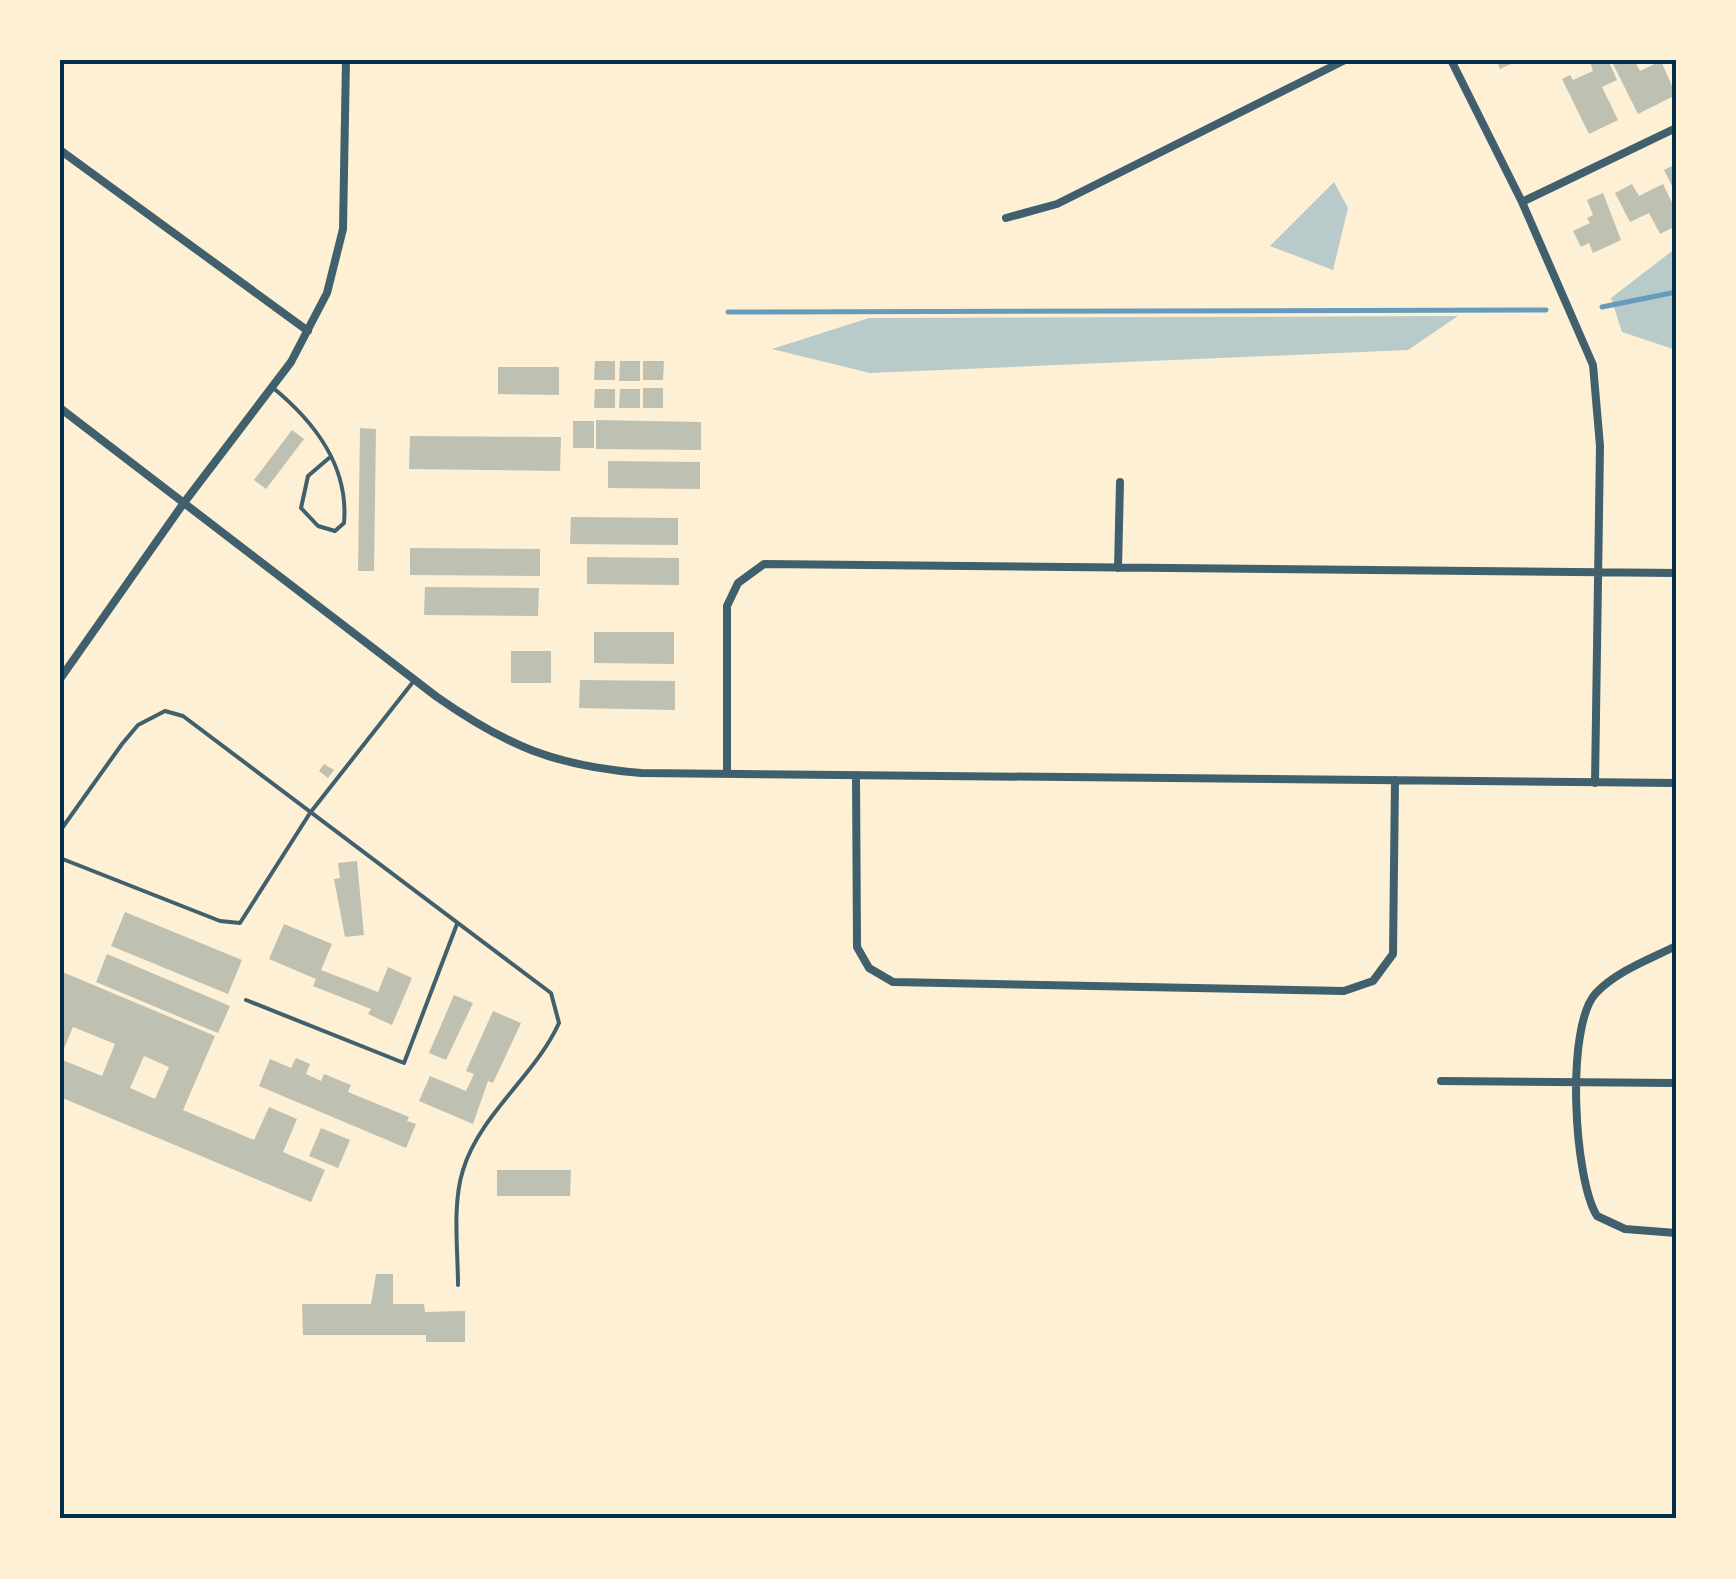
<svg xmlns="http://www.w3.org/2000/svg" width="1736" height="1579" viewBox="0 0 1736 1579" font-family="Ubuntu,sans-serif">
<rect width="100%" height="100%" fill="#fdf0d5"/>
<path fill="#b9caca" d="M1334,182L1348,208L1333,270L1270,246Z
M1676,248V350L1622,332L1611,298Z
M1458,316L1408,350L870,373L772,349L869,318Z"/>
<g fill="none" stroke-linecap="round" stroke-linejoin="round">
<path stroke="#669bbc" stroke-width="5" d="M1602,307L1676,292
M728,312L1546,310"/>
</g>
<path fill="#bec0b2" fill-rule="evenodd" d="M1496,60H1520L1500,69Z
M1608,60L1617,80L1602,87L1618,120L1589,134L1562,79L1570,75L1573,80L1593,71L1590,62Z
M1611,60H1634L1640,71L1661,61L1676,95L1638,114Z
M1676,164V194L1664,170Z
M1632,184L1639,196L1663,184L1676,211V226L1660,234L1649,213L1630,222L1615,193Z
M1603,193L1621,240L1593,253L1589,243L1581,247L1573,231L1590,223L1587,218L1593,215L1587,200Z
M595,361H615V380H594Z
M620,361H640V381H619Z
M643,361H664L663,380H643Z
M498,367H559V395L498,394Z
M643,388H663V408H643Z
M595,389H615V408H594Z
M620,389H640V408H619Z
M596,420L701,422V450L596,449Z
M573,421H594V448H573Z
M360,428L376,429L374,571H358Z
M292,430L304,439L266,489L254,480Z
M410,436L561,437L560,471L409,469Z
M608,461L700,462V489L608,488Z
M571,517L678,518V545L570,544Z
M410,548L540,549V576L410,575Z
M587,557L679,558V585L587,584Z
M425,587L539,588L538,616L424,615Z
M594,632H674V664L594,663Z
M511,651H551V683H511Z
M580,680L675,681V710L579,708Z
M324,764L334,770L328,778L319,771Z
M357,861L364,935L345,937L334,879L340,878L338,863Z
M125,912L242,960L228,994L111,946Z
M284,924L332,944L321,970L378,992L388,967L412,978L392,1025L368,1014L371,1009L313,986L316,979L269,959Z
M107,954L230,1006L218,1033L96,982Z
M60,971L215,1036L183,1110L254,1140L269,1107L297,1119L283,1152L325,1170L311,1202L60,1097V1059L102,1076L115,1044L73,1027L60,1058ZM144,1056L169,1067L155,1099L130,1088Z
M454,995L473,1003L446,1060L429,1053Z
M493,1011L521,1023L493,1083L488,1081L473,1124L419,1101L430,1076L466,1091L474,1074L466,1071Z
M296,1058L310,1064L306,1074L321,1081L324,1074L351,1085L348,1092L409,1117L407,1121L416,1124L406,1148L259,1086L270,1059L291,1068Z
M321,1128L350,1140L338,1168L309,1156Z
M497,1170H571L570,1196H497Z
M376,1274H393V1304H424L425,1312L465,1311V1342H426V1335H303L302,1304H371Z"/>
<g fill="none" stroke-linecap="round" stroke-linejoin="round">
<path stroke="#3f606c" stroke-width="4" d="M272,387C315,422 349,466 344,523L335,531L318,526L301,508L308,476L329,458
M60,831L122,744L138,725L165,711L183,716L551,993L559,1023C535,1076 480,1114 463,1170C452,1205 458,1249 458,1285
M60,858L220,921L240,923L310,813L413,682
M246,1000L404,1063L457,924"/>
<path stroke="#3f606c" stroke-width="8" d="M1451,60L1522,202L1593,365L1600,446L1595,783
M60,150L308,331
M1522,202L1676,128
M1006,218L1057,204L1345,60
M60,408L437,697C507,746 555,766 641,773L1676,783
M1118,568L1120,482
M60,679L183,504L291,362L327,293L343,229L346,60
M727,773V606L738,583L764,564L1676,573
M856,775L857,947L869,968L893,982L1344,991L1373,981L1393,954L1395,780
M1676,946C1650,959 1617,971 1596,993C1565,1026 1574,1179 1597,1216L1625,1229L1676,1233
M1441,1081L1676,1083"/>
</g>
<rect width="1736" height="1579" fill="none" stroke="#fdf0d5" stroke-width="125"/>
<rect x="62" y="62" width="1612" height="1454" fill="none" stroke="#003049" stroke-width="4"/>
</svg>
